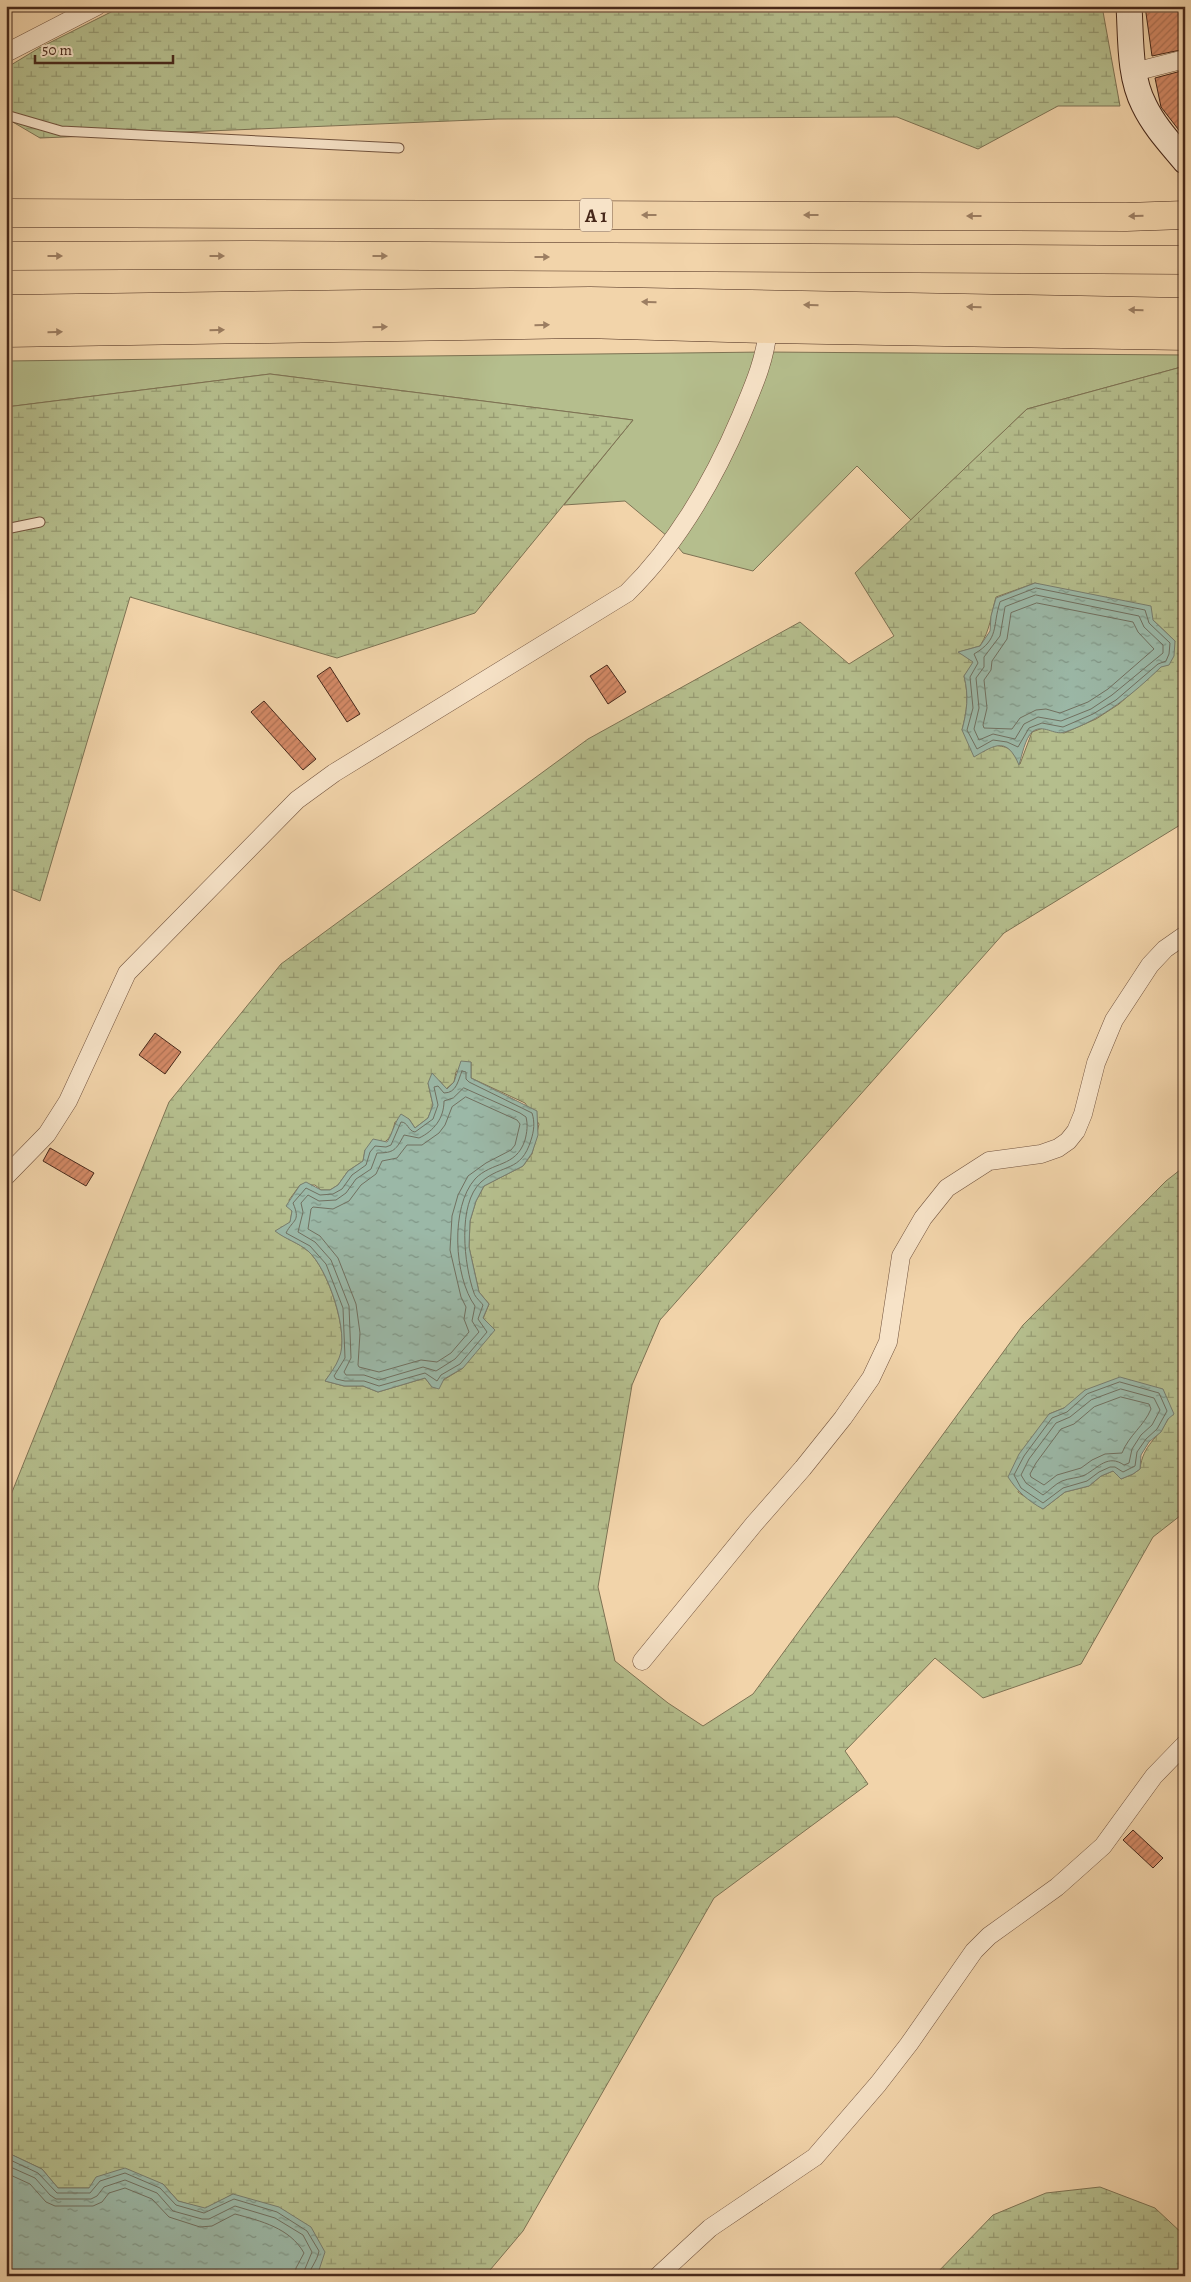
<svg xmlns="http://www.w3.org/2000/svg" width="1191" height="2282" viewBox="0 0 1191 2282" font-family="Alegreya,serif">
<defs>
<pattern id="wetland-marsh" width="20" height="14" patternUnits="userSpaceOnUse" patternTransform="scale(1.25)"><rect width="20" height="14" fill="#b5be8d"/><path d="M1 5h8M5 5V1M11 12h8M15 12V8" fill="none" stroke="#959a72"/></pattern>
<pattern id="water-ripples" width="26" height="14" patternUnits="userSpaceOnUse" patternTransform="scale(1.25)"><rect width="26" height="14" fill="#9bb8a7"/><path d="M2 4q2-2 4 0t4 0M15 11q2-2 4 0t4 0" fill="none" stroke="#809687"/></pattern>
<pattern id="building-hatch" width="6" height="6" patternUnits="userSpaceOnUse" patternTransform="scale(1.25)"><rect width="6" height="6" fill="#d48a67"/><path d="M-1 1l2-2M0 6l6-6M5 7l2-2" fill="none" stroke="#ae7154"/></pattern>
</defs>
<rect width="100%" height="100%" fill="#f2d4aa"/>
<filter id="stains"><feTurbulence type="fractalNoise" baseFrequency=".004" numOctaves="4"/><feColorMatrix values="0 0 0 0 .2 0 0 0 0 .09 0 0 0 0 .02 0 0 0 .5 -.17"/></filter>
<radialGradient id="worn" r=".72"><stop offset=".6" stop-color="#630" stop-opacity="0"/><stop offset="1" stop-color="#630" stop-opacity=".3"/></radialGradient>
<path fill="#b5be8d" stroke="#7e7354" d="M765,352L1185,355V366L1027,409L911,520L857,466L753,571L683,553L673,541L625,501L564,505L633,420L270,374L6,407V361Z"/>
<path fill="url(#wetland-marsh)" stroke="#7e7354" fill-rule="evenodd" d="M123,6H1102L1120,106H1058L978,149L897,117L498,119L40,138L6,118V68L39,48Z
M1185,366V822L1004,933L660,1320L632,1385L598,1587L615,1661L668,1703L703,1726L753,1694L1023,1325L1166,1181L1185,1166V1512L1153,1537L1081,1664L983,1698L935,1658L845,1751L868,1784L714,1898L523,2231L485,2276H311L319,2270L233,2194L205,2209L178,2201L163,2184L89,2188H58L42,2169L6,2152V1507L169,1102L281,964L588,739L800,622L849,664L894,636L855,573L1027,409ZM1035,583L1153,620L1175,641L1161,667L1119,704L1096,719L1064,733L1043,728L1032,732L1020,764C1011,749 1011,747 993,745L983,752L962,730C967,711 969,696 964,676L974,662L959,652L980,646C991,628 990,618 996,597ZM471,1062V1078L525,1103L539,1124L532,1154L523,1166L484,1186L476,1201L470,1221L469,1247L479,1292L489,1304L463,1368L432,1387L425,1378L378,1392L363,1386H344L325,1381C330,1374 337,1366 340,1358C349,1333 328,1268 308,1251C299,1243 286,1239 276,1231L290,1223L292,1211L289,1200L300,1185H315L321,1190H330L338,1185L348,1171L363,1161L365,1150C385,1143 390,1143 395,1122L409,1119L415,1128L428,1118L433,1105L428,1083L440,1081L446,1089L454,1082L456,1072ZM1064,1408L1168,1419C1158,1439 1143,1444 1140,1469L1133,1474L1121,1479L1113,1471L1101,1476L1089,1486L1065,1492L1043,1509L1018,1492L1049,1414Z
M270,374L633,420L475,613L337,658L130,597L40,901L6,887V407Z
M1100,2187L1155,2208L1185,2236V2276H934L993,2215L1046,2193Z"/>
<path fill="url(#water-ripples)" stroke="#797e6f" d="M1035,583L1151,606L1153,620L1175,641L1174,656L1169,665L1161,667C1133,694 1103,719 1065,732C1054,736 1043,723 1032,732C1025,739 1022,755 1019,765C1007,737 996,744 974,757L962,730C967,711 969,696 964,676L973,662L958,652L980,646L990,631L991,616L996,598Z
M461,1061L471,1062V1078L537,1111L538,1135L532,1153L523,1166L484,1186L476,1201L470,1221L469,1247L479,1292L489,1304L483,1318L495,1330L463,1368L444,1379L439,1389L432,1387L425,1378L378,1392L363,1386H344L325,1381C330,1374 336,1366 339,1358C350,1334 328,1268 308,1251C299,1243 285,1239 275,1231L290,1222L292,1211L286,1206L300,1185L306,1182L321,1190H330L338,1185L348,1171L363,1161L365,1150L373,1139L387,1142C393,1133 394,1123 401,1114L409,1119L415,1128L428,1118L433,1105L428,1083L432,1073L447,1089L454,1082Z
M1120,1377L1163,1389L1174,1414L1168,1419L1161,1432L1149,1442L1141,1455L1140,1469L1133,1474L1121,1479L1113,1471L1101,1476L1089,1486L1065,1492L1043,1509C1028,1501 1017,1491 1008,1477L1019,1454L1049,1414L1064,1408L1085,1390Z
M6,2152L42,2169L58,2188H89L96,2177L125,2168L163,2184L178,2201L205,2208L233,2194L279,2207L311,2227L325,2252L319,2270L311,2276H6Z"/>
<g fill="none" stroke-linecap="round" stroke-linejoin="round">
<path stroke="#717060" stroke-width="1" d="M1036,588L1145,610L1149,623L1170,643L1169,654L1166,661L1158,664L1116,700L1093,714L1063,727L1042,723L1029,728L1018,747L1007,742L993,740L977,749L967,730L973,708L970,677L978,663L974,654C1000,639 992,626 1000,602Z
M1036,595L1139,616L1144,627L1163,645V653L1112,695L1091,709L1061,721L1038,717L1024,724L1015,739L993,734L979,740L974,729L979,708L976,678L984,667V657L1000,636L1005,607Z
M1037,603L1133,622L1138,632L1154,649L1108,689L1088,702L1060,713L1046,709L1036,710L1020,718L1012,729L984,728L983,725L987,708L984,680L991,670L992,661L1007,639L1011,613Z
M462,1071L466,1072V1079L469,1082L532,1113C535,1122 534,1131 531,1140C521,1173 503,1163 481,1182C457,1204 464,1265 474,1293C475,1297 480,1301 483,1305L478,1319L487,1332L460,1364L441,1375L437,1381L425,1373L379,1386L364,1381H345L336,1379L334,1376L345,1358L343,1308L326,1264L310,1246L286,1233C293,1219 301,1222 293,1203L306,1188L320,1195L333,1194L342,1189L352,1175L366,1165L370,1152L375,1146L386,1147L391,1145L401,1122C408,1122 408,1131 415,1132L433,1119L438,1105L434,1087L438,1086L444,1093C457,1093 458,1080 462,1071Z
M464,1088L520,1113L526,1117C528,1125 527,1132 525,1140C516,1168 492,1161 475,1179C450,1207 454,1277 475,1306L472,1321L479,1332L455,1359L436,1371L423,1367L379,1380L364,1375H346L344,1372L351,1358L349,1306L331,1260L315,1242L298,1232L303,1212L301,1203L308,1195L319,1201L336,1200L346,1193L356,1179L371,1169L377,1153C394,1153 396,1150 404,1135L419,1138C434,1131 444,1118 444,1101L453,1098Z
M466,1097L517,1120L520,1124L515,1145L511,1150L486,1163L468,1176L458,1195L452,1216L450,1250L461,1297L466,1307L464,1319L469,1332L451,1353L437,1362L421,1360L379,1372L359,1367L358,1365L360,1333L356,1304L338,1258L320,1236L308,1229L311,1209L313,1207L333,1209L349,1201L361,1185L376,1174L382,1161L397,1158L407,1145H422L439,1133L445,1125L452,1107Z
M1120,1382L1159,1393L1167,1411L1157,1429L1146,1439L1137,1452L1135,1466L1123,1472L1115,1467H1110L1099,1472L1087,1481L1063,1488L1043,1503L1021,1488L1014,1475L1024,1456L1052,1418L1067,1412L1087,1394Z
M1121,1389L1154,1398L1160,1410L1152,1425L1141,1435L1132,1449L1129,1463L1124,1465C1108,1454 1099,1467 1085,1475C1079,1478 1069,1478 1062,1481C1055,1484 1049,1491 1043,1495L1026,1483L1021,1475L1029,1459L1056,1423L1070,1417L1091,1400Z
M1121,1397L1149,1404L1151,1409C1144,1426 1129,1435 1122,1453L1105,1454L1092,1460L1081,1468L1057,1475L1044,1485L1031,1477L1030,1474L1036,1463L1061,1429L1074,1424L1094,1407Z
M6,2158L38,2173L57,2193H90L100,2181L125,2173L160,2188L176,2205L204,2213L234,2199L277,2212L307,2231L319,2251C317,2262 309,2269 309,2276
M6,2165L35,2178L50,2195L56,2199H91L97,2196L104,2187L125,2180L157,2193L173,2211L202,2219H209L235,2206L275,2218L303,2235L312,2252L302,2276
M6,2173L30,2184L46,2202L55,2206H93L102,2202L109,2193L125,2188L152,2199L169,2217L200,2227L212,2226L235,2214C261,2221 290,2228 304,2253L296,2268L295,2276"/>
</g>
<path fill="url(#building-hatch)" stroke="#47281a" d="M1145,6H1185V49L1152,56Z
M1185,70V138L1161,107L1155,78Z
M607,665L626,692L608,704L590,676Z
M330,667L360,714L347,722L317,676Z
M264,701L316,759L303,770L251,712Z
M155,1033L181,1052L165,1074L139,1055Z
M50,1148L94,1173L86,1186L43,1161Z
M1133,1830L1163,1858L1153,1868L1123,1840Z"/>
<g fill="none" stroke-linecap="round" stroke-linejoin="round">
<defs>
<path id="lane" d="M6,115L61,131L399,148
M6,529L40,522"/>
<path id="street" d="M6,53L97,6
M1134,72L1185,59
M6,1176L47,1134L68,1101L127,973L297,800L334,773L627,593C678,543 713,482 741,416C753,387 765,361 768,329
M642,1661L754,1524L803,1468L843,1418L871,1378L888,1342L901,1256L923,1218L947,1188L989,1161L1041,1154L1058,1148L1068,1141L1076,1131L1083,1114L1096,1063L1114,1020L1150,965L1165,949L1185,935
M658,2276L710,2228L815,2157L878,2084L909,2044L974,1951L989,1936L1057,1887L1103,1846L1154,1776L1185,1744"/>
<path id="secondary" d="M1129,6C1131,38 1129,76 1144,105C1154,126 1170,143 1185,161"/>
<path id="highway" d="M6,213L1126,217L1185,215
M6,256L243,255L1185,260
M6,309L590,301L1185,312
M6,333L583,324L768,329L1185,336"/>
</defs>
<use href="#lane" stroke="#72533e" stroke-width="11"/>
<use href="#street" stroke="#72533e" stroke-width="19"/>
<use href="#secondary" stroke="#47281a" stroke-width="27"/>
<use href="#highway" stroke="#47281a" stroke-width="29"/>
<use href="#lane" stroke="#f7e3c8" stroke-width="9"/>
<use href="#street" stroke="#f7e3c8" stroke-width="18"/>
<use href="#secondary" stroke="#f7e3c8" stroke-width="25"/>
<use href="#highway" stroke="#f2d4aa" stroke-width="28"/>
</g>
<defs><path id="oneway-solid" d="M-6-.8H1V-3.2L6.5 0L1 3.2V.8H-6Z" transform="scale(1.25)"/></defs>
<g fill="#9c7e62">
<use href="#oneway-solid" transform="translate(649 215) rotate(180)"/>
<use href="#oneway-solid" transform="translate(811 215) rotate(-180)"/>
<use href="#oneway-solid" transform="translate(974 216) rotate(-180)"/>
<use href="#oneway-solid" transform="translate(1136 216) rotate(178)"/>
<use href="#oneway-solid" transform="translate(55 256)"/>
<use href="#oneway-solid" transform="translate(217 256)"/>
<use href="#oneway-solid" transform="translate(380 256)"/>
<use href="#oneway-solid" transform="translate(542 257)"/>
<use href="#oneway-solid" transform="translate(649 302) rotate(-179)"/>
<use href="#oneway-solid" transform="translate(811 305) rotate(-179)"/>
<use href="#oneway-solid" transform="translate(974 307) rotate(-179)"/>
<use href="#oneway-solid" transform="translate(1136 310) rotate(-179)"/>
<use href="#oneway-solid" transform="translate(542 325) rotate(-1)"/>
<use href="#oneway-solid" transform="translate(380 327) rotate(-1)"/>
<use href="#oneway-solid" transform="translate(217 330) rotate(-1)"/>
<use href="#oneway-solid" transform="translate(55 332) rotate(-1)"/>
</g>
<g text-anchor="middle" stroke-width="5" stroke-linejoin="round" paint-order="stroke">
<rect fill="#f7e3c8" stroke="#7c604e" stroke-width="1" x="580" y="198.5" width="32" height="33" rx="4"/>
<g font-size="19" font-weight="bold" fill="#47281a">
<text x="596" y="222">A 1</text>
</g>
</g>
<rect width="1191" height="2282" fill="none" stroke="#f2d4aa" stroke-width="25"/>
<rect x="8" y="8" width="1176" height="2267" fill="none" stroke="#47281a" stroke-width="2.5"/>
<rect x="12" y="12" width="1166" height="2257" fill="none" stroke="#47281a"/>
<path d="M35 55v8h138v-8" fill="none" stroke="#47281a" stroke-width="2.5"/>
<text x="42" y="55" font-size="15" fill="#47281a" stroke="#f7e3c8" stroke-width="4" paint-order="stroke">50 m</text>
<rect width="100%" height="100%" filter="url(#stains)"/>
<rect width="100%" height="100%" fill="url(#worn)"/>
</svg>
